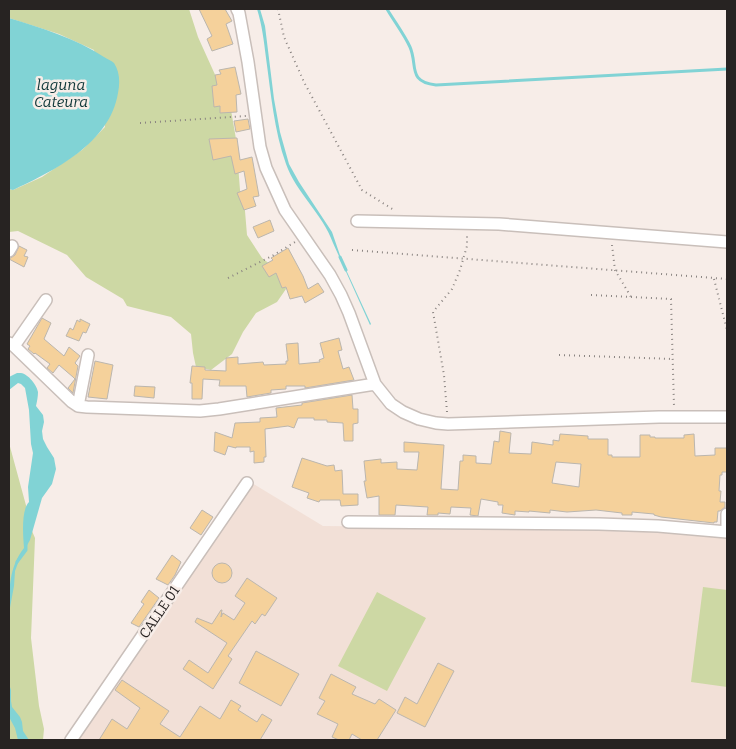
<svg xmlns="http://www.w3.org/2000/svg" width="736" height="749" viewBox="0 0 736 749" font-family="Bitter,serif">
<rect width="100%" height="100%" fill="#f7ede8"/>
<path fill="#f2e0d7" d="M252,483L323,526L665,529L727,535V740H76Z"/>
<path fill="#cdd8a4" d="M9,9H189L198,37L231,110L236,139L240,190L245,211L247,235L262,258L284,275L286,289L277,302L256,313L243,332L232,354L211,370L196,367L193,353L191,334L171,317L127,306L123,299L86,277L67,255L18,231L9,232V189L13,190L42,177L82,150L105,127L94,50L59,34L9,18Z
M9,443L27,509L29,524L35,538L31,638L39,706L44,729L43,740H9Z
M703,587L727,590V687L691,682Z
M377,592L426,618L387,691L338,666Z"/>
<path fill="#81d3d5" d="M257,9H260L265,26L274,99L280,132L289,164L299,182L332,232L342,261L371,324L370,325L333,243C323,214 296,193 286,164C274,130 271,94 266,58C264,41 262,25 257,9Z
M9,18C42,28 75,38 104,57C107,59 112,61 114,63C120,72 120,83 118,93C110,143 54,171 13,190L9,189Z
M17,373C18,373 20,373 21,373C28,374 37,385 38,392C38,397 37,401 36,406L43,415L44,422L42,431L43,439L47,447L54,458L56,469L52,484L42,498L30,540L20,558L15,571L14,586L9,613C9,589 9,567 24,548C23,536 21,510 29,502L28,487L33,453L31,444L29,410L25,388L21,384L18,383L9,390V377Z
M9,684L11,690V701L12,707L20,717L22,722L23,731L29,740H18L15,728L9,717Z"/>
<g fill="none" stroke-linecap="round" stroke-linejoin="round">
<path stroke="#81d3d5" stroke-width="3" d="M387,9C394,21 404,34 410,47C418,65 407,82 436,85L727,69
M340,257L346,270
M17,562L26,550V543"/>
</g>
<path fill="#f5d19b" stroke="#bbb6ae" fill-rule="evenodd" d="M199,9H225L232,21L226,24L233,44L212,51L207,39L212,36Z
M235,67L241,94L236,95L237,112L220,113V106L214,107L212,86L217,85L215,75L221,74L219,70Z
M248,119L250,129L236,132L234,121Z
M237,138L240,160L252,157L259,196L253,197L256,206L244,210L237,193L247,189L244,171L235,174L231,156L213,160L209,139Z
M270,220L274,231L258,238L253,227Z
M19,246L27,250L24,256L28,257L24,267L9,259L15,255Z
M288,248L303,276L308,289L318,283L324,292L305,303L302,296L290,299L286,287L282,288L276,273L269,277L262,266L273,260L271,258Z
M42,318L51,323L44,339L64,356L69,347L80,356L75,363L78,366L73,393L68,388L75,379L73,377L59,365L53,373L47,368L50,364L35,353L34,354L28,349L30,346L27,344Z
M80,319L90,324L86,333L83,332L79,341L66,336L70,328L73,330L77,320L80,322Z
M339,338L342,350L338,351L343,369L349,367L354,380L305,388V386H286V389L271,390V393L247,397L246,386H219L220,380L203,379L202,399H192V383H190L192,366L205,367V370L226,371V358L238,357V364L263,362L264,365L286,364V361H288L286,344L298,343L299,364L320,362L319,360L324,358L320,343Z
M95,361L113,365L107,399L88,397Z
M135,386L155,387L154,398L134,396Z
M352,395L353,409H358V423L353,424V441H344L343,423L327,422V420H314V418H298L294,428L288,426L265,429L266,457H264V462L254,463V451L250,452V447H236V448L228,446L225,455L214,451L215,432L232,438L235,423L260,422V418L277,417L276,408L302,405V403Z
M500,431L511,433L509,453L531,454L532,442L553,445V440L559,441L560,434L588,436V439H608V455H612V457H640V435H650V437H655V438H684V435L694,434L695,456L715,455V448H727V472H722V475H720L719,491H721L720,502H725V507L720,511H718L717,522H714V523L661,517L654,515V514L632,512V515H622V513L596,510L567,512L550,510V513L529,511V512L515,511V515L502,513L503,505H498V502L481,499L478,516L470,515L471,508L451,507L450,514L438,513V515H427L428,507L396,505L395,515H379V496L367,498L364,481H366L364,461L381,459V463L397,462V469L417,470L419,452H404V442L444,445L441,489L458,490L460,461H463V455L476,456V463L491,464L494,441L499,442ZM556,462L581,464L579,487L552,483Z
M302,458L327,466L334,465L335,471L342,470L343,494H358V505L341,506L340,500H320L319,502L307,498L309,493L292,487Z
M202,510L213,517L201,535L190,528Z
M172,555L181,562L175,575L168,585L156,579Z
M212 573a10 10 0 1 1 20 0a10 10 0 1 1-20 0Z
M247,578L277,598L265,616L262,614L255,624L252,621L228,656L232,659L213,689L183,669L189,660L208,673L227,643L195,622L197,618L212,624L221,610H222L221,617L223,613L234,620L245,603L235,596Z
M149,590L159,598L139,627L131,623L144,604L141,602Z
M256,651L299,674L281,706L239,683Z
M438,663L454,671L425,727L397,713L405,697L417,704Z
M331,674L356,687L352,694L375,704L379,699L396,710L377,740H362L352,734L349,740H339L332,737L338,724L317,714L325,701L319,698Z
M122,680L169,711L160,724L180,737L200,706L220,719L231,700L241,706L238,710L257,722L262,714L272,720L260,740H99L112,719L127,729L140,708L115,690Z"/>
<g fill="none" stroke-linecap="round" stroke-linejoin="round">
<defs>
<path id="minor" d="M237,9L239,13L248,62L260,147L266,168L285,210L330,275L341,295L349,313L375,384L391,404L403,412L419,419L436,423L448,424L659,417H727
M357,221L499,224L727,242
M9,251L12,246
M9,343L14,346L72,402L78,406L87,407L200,411L219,409L375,384
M14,346L46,300
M78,406L88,355
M348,522L599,524L658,526L727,532
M727,532V514
M71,740L247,483"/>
</defs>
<use href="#minor" stroke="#c9bfba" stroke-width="14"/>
<path stroke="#8a8481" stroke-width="2" stroke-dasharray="1 4" stroke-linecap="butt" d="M278,9L284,37L304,82L362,190L394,210
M140,123L246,116
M612,245L615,270L631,297
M352,250L727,279
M228,278L272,256L295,242
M714,279L727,330
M591,295L671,299L674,406
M559,355L673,359
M447,412L444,375L433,312L452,289L460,270L467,246V235"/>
<use href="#minor" stroke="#fff" stroke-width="11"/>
</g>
<g text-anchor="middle" stroke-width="5" stroke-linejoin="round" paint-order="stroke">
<g font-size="14" fill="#272322" stroke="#f7ede8">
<text transform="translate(159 612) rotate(-56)" y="5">CALLE 01</text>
</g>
<g font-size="15" font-style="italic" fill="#10383a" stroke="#f7ede8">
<text x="61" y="90">laguna<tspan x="61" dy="17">Cateura</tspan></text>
</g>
</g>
<rect width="736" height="749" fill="none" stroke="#272322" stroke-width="20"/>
</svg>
